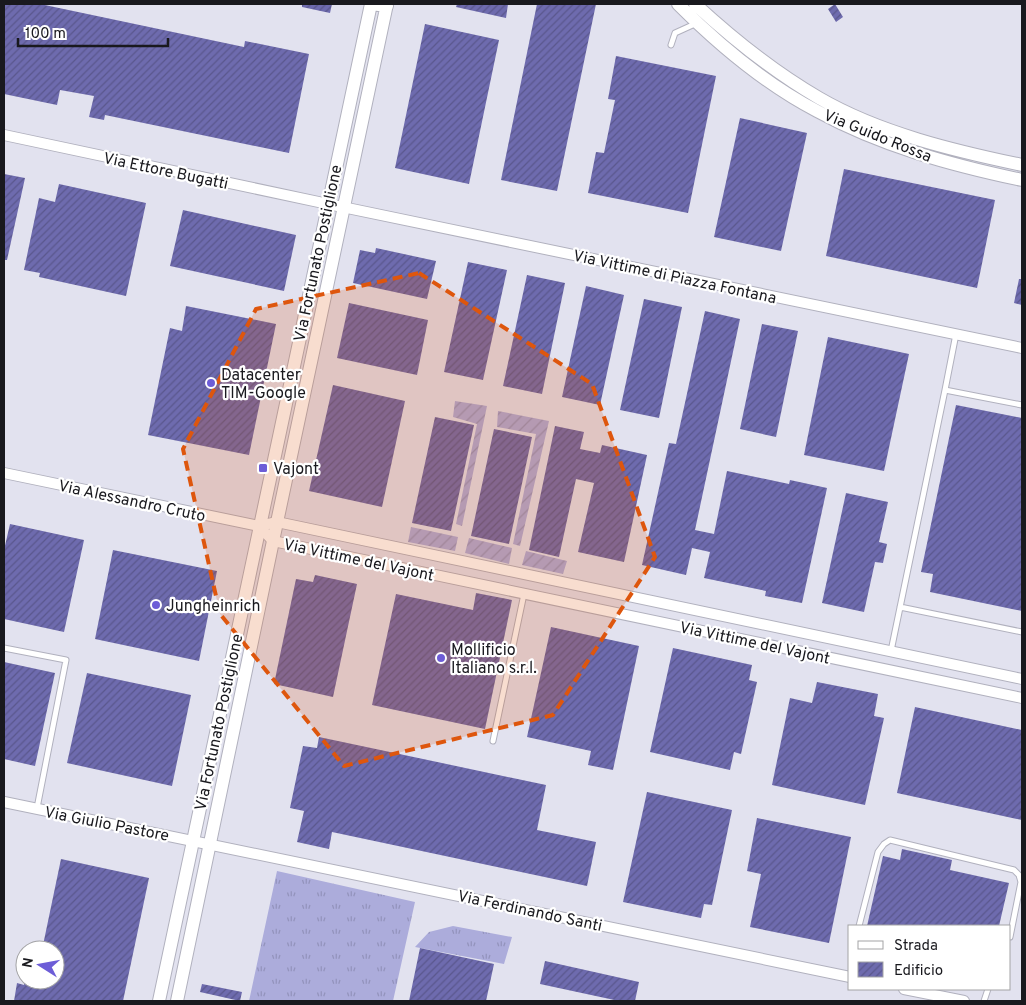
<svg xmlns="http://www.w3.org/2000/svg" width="1026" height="1005" viewBox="0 0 1026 1005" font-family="Overpass,sans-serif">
<defs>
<pattern id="grass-tufts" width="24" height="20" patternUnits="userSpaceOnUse" patternTransform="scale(1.25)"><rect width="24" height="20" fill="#acacdb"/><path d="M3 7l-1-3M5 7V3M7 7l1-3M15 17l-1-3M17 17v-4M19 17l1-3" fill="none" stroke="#9393bc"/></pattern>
<pattern id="garden-furrows" width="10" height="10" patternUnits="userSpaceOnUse" patternTransform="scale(1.25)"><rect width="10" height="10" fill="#acacdb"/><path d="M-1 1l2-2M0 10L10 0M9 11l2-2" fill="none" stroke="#9393bc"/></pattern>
<pattern id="building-hatch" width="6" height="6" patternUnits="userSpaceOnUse" patternTransform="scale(1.25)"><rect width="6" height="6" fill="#6e6bae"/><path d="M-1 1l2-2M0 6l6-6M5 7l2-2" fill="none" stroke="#5a578d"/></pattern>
</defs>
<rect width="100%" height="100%" fill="#e2e2ef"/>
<path fill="url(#grass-tufts)" d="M277,871L415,902L393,1001H249Z
M453,926L512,937L504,964L415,947L429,932Z"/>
<path fill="url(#garden-furrows)" d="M455,401L487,406L462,526L456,524L477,424L453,417Z
M498,411L549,421L520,546L513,544L536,434L497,427Z
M411,527L458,537L455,551L408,542Z
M469,538L512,548L509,564L465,553Z
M526,551L567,561L563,574L522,565Z"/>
<path fill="url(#building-hatch)" d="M4,4H40L244,47L245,41L309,54L289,153L105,115L104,120L89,117L94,96L60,90L57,105L4,94Z
M302,4H332L330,13L302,7Z
M457,4H508L506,18L456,7Z
M537,4H596L557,191L501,180Z
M835,4L843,17L836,22L828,9Z
M425,24L499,40L469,184L395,168Z
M616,56L716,76L688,213L588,193L596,152L604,153L615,100L608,99Z
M740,118L807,133L781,251L714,237Z
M844,169L995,200L977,288L826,256Z
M4,174L25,178L7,260H4Z
M59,184L146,203L126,296L39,277L40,273L24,270L39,198L55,202Z
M183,210L296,235L284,291L170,266Z
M376,248L436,261L427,299L353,283L360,250L375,253Z
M468,262L507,270L483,380L444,372Z
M527,275L565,283L542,394L503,386Z
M1019,279H1022V305L1014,303Z
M586,286L624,295L600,405L562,397Z
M644,299L682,307L659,418L620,410Z
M349,303L428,320L417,375L337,358Z
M186,306L276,324L249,455L148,435L170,328L182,331Z
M705,311L740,319L695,530L714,534L727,471L789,484L790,480L827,488L802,603L765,596L766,591L704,578L710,552L692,548L686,575L642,565L669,443L676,444Z
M762,324L798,331L776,437L740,429Z
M828,337L909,354L884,471L804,455Z
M333,385L405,401L382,507L309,491Z
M956,405L1022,418V611L930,592L933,574L921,572Z
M435,417L474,425L451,531L412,523Z
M555,426L584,432L580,449L600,453L602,445L647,455L624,562L578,552L594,483L576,479L559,557L529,550Z
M494,429L532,437L509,544L471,536Z
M846,493L888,502L879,542L887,544L883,563L875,562L864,612L822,603Z
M10,524L84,540L64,632L4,619V550Z
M113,550L217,571L199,661L95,639Z
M315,575L357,584L333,697L274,684L296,579L313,582Z
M476,593L512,600L485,729L372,705L396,594L473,610Z
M551,627L639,646L613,770L588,765L591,751L527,737Z
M673,648L752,665L749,680L757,682L741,754L734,752L730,770L650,752Z
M4,662L55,673L35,766L4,759Z
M87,673L191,695L172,786L67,763Z
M817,682L878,694L874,716L884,718L865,805L772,785L790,698L812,703Z
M915,707L1022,730V820L897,793Z
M319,737L546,785L537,830L596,842L587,886L332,832L329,849L297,842L304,811L290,808L303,746L317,748Z
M647,792L732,810L712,905L704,904L701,918L623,902Z
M757,818L851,837L829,943L750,927L761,874L747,871Z
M902,849L952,860L950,870L1009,883L999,926H867L883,856L900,860Z
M61,859L149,878L123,1001H14L17,983L24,985L25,980H55V950H42Z
M420,948L494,964L486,1001H409Z
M545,961L639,982L635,1001H619L540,984Z
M202,984L242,992L240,1001L200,992Z"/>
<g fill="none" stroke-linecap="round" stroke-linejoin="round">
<defs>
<path id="service" d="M671,45L675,33L697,23
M945,390L956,334
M900,607L1022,632
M4,648L66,660L37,808
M891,651L945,390L1022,405
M493,741L524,594
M859,926L878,852L884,844L890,840L1014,870L1019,875L1021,882L1010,937
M984,1001L988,989"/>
<path id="minor" d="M4,135L328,204L1022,348
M4,473L259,526L277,522L1022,679
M259,526L273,541L1022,698
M4,802L850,977
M904,989L964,1001"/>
<path id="tertiary" d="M678,4C719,45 765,84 817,111C881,146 951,165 1022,180
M695,4C733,39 774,72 819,98C879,133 955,151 1022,165
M159,1001L371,4L387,6
M177,1001L273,541L387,4"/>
</defs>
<use href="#service" stroke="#b1b1be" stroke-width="7"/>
<use href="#minor" stroke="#b1b1be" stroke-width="12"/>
<use href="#tertiary" stroke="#b1b1be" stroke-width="14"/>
<use href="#service" stroke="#fff" stroke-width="5"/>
<use href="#minor" stroke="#fff" stroke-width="10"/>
<use href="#tertiary" stroke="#fff" stroke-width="12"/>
</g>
<path fill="#de560d" fill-opacity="0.2" stroke="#de560d" stroke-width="4" stroke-dasharray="10 6" stroke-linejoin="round" d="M419,273L592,384L655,557L553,715L344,766L220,614L183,449L256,309Z"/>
<g fill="#6d5dd7" stroke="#fff" stroke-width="2">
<circle cx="211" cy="383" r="5"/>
<rect x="258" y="463" width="10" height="10" rx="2.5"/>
<circle cx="156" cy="605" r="5"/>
<circle cx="441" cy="658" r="5"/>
</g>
<g text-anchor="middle" stroke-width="4.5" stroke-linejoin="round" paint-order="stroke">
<g font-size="16" fill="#19191e" stroke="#fff">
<text transform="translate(878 135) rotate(22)" y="6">Via Guido Rossa</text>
<text transform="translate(166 170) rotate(12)" y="6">Via Ettore Bugatti</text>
<text transform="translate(317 253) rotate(-78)" y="6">Via Fortunato Postiglione</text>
<text transform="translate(675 276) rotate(12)" y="6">Via Vittime di Piazza Fontana</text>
<text transform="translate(132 500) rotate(12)" y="6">Via Alessandro Cruto</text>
<text transform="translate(359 559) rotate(12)" y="6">Via Vittime del Vajont</text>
<text transform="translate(755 642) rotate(12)" y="6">Via Vittime del Vajont</text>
<text transform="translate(218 722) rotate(-78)" y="6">Via Fortunato Postiglione</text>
<text transform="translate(107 823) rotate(11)" y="6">Via Giulio Pastore</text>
<text transform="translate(530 910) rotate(12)" y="6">Via Ferdinando Santi</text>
</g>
<g font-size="16" fill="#19191e" stroke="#fff" text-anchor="start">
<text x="221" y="380">Datacenter<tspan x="221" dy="18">TIM-Google</tspan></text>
<text x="273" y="474">Vajont</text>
<text x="166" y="611">Jungheinrich</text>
<text x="451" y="655">Mollificio<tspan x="451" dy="18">Italiano s.r.l.</tspan></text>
</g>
</g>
<rect width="1026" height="1005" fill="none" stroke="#19191e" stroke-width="10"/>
<rect x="848" y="925" width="162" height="65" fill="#ffffff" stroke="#a3a3a5"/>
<rect x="858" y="941" width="25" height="8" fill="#ffffff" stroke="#a3a3a5"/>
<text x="894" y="950" font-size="15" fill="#19191e">Strada</text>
<rect x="858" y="962" width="25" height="15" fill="url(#building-hatch)" stroke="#a3a3a5"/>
<text x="894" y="975" font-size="15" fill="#19191e">Edificio</text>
<g transform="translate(40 965) rotate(281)"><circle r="24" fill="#ffffff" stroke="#a3a3a5"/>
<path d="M0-4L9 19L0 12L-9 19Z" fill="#6d5dd7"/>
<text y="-8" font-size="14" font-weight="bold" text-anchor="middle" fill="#19191e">N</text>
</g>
<path d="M18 38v8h150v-8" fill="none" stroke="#19191e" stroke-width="2.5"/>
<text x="25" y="38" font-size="15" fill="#19191e" stroke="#ffffff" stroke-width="4" paint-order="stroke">100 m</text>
</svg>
